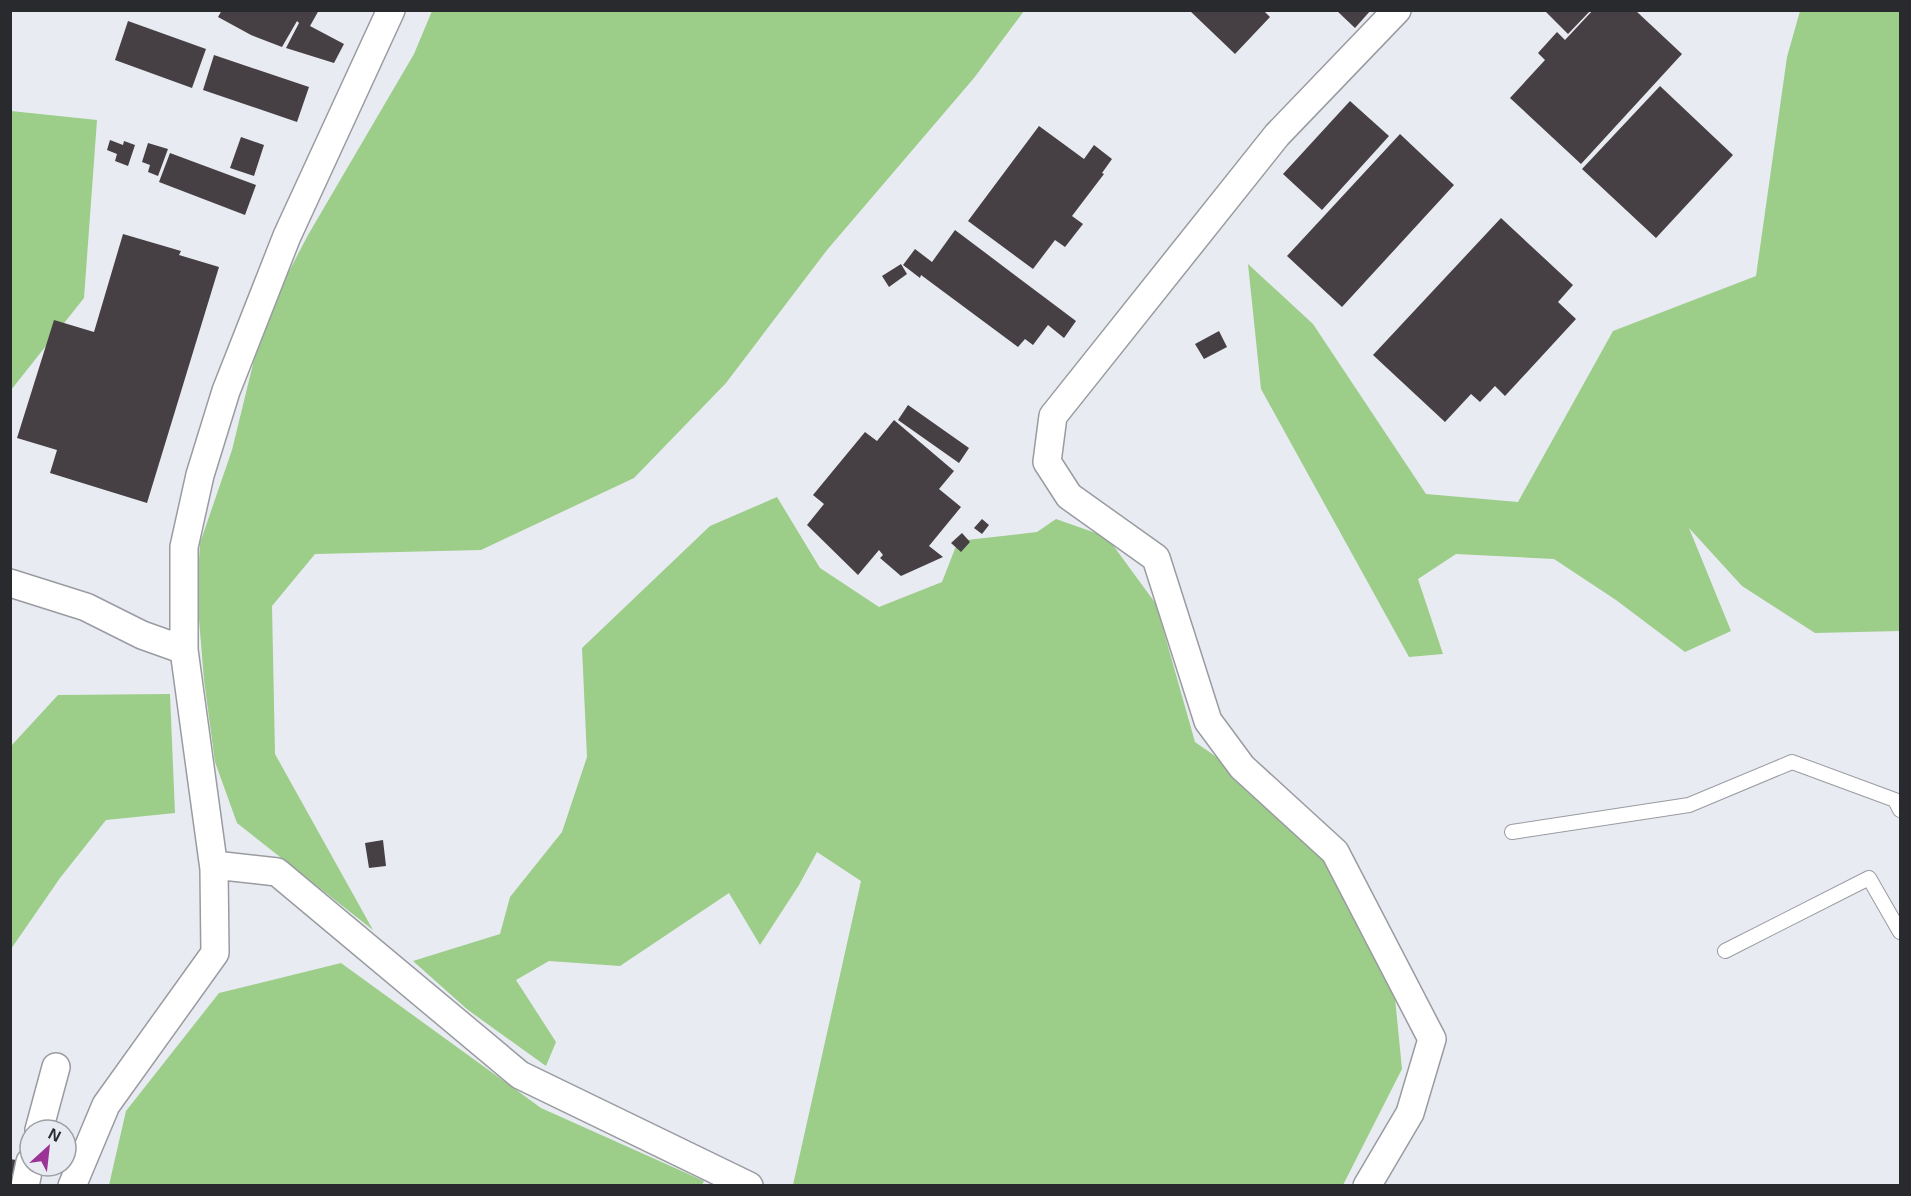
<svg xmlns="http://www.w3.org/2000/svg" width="1911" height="1196" viewBox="0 0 1911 1196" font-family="Helvetica,sans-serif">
<rect width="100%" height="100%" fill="#e9ebf2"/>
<path fill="#9ccd89" d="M432,11H1024L974,78L827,250L726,383L634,478L481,550L315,554L272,606L275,754L373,930L237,823L215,762L204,680L197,595L200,543L232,450L264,319L308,235L414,54Z
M1800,11H1900V631L1815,633L1742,586L1689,528L1731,631L1685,652L1616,600L1554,559L1456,554L1418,579L1443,654L1409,657L1261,389L1248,264L1313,324L1426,494L1518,502L1613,331L1756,276L1787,57Z
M11,111L97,120L84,298L11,390Z
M777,497L820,568L879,607L942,582L958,541L1037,532L1056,519L1107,537L1156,604L1195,742L1268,793L1332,871L1395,998L1402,1069L1343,1185H793L861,881L817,852L799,885L760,945L729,893L620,966L549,961L516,980L556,1042L546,1066L468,1010L413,961L500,934L510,897L562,832L587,757L582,648L710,526Z
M170,694L175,813L106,820L60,878L11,949V746L58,695Z
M341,963L541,1108L704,1181L702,1185H109L126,1111L219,993Z"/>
<path fill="#464044" d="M222,10H319L310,26L344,44L334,63L286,48L299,23L297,21L282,47L251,35L218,17Z
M1189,10H1263L1270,17L1235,54Z
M1336,10H1371L1355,28Z
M1544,10H1591L1568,34Z
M1593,10H1635L1682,54L1581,164L1510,98L1545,60L1538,53L1557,32L1565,40Z
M128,21L206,49L192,88L115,60Z
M214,55L309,87L297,122L203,90Z
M1660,86L1733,155L1656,238L1582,169Z
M1350,101L1389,136L1322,210L1283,174Z
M1039,126L1084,159L1094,145L1112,159L1102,173L1104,174L1072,216L1083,224L1065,247L1055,240L1033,269L968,221Z
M1400,134L1454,185L1342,307L1287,256Z
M241,137L264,145L254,176L230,168Z
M110,140L123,145L124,141L135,145L128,166L115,161L117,154L107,150Z
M148,143L168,149L158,176L148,172L150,165L142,162Z
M170,153L256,185L245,215L159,182Z
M1501,218L1573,285L1558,302L1576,319L1505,396L1495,386L1480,402L1471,394L1445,422L1373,355Z
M955,230L1076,321L1064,338L1048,325L1033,345L1025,339L1018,347L921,275L920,278L903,265L915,249L932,262Z
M123,234L181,251L179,255L219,267L147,503L50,473L57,450L17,438L54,320L94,332Z
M901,264L907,274L889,287L882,276Z
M1219,331L1227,347L1204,359L1195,344Z
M908,405L969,448L959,463L898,420Z
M894,420L954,471L939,489L961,507L929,546L943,557L901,576L880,558L883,555L879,550L858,575L807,525L824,504L813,495L865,432L877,441Z
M982,519L989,525L982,534L974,528Z
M962,533L970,542L961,552L951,543Z
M383,840L386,866L369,868L365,843Z
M10,1159L22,1161L17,1186H10Z"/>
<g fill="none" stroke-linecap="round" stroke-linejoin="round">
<defs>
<path id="service" d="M1512,832L1689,805L1792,762L1895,800L1900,810
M1725,951L1869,878L1900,932"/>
<path id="minor" d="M10,583L86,607L142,635L184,650
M214,865L277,872L520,1075L749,1186
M39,1130L56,1067
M25,1186L30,1162
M72,1186L106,1105L215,953L214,869L184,650V547L200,475L226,391L287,236L391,10
M1367,1186L1410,1113L1432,1039L1335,852L1242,767L1208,721L1156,558L1069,496L1047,462L1053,416L1277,135L1397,10"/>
</defs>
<use href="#service" stroke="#999ba1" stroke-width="16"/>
<use href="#minor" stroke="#999ba1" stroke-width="30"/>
<use href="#service" stroke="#fff" stroke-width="14"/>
<use href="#minor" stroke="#fff" stroke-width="27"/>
</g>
<rect width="1911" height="1196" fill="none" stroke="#292a2d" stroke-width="24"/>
<g transform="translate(48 1148) rotate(27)"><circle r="28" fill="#e9ebf2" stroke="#9c9ea3" stroke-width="1.5"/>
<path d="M0-4.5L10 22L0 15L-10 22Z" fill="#9b3396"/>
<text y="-9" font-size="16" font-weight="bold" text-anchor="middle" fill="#292a2d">N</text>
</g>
</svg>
